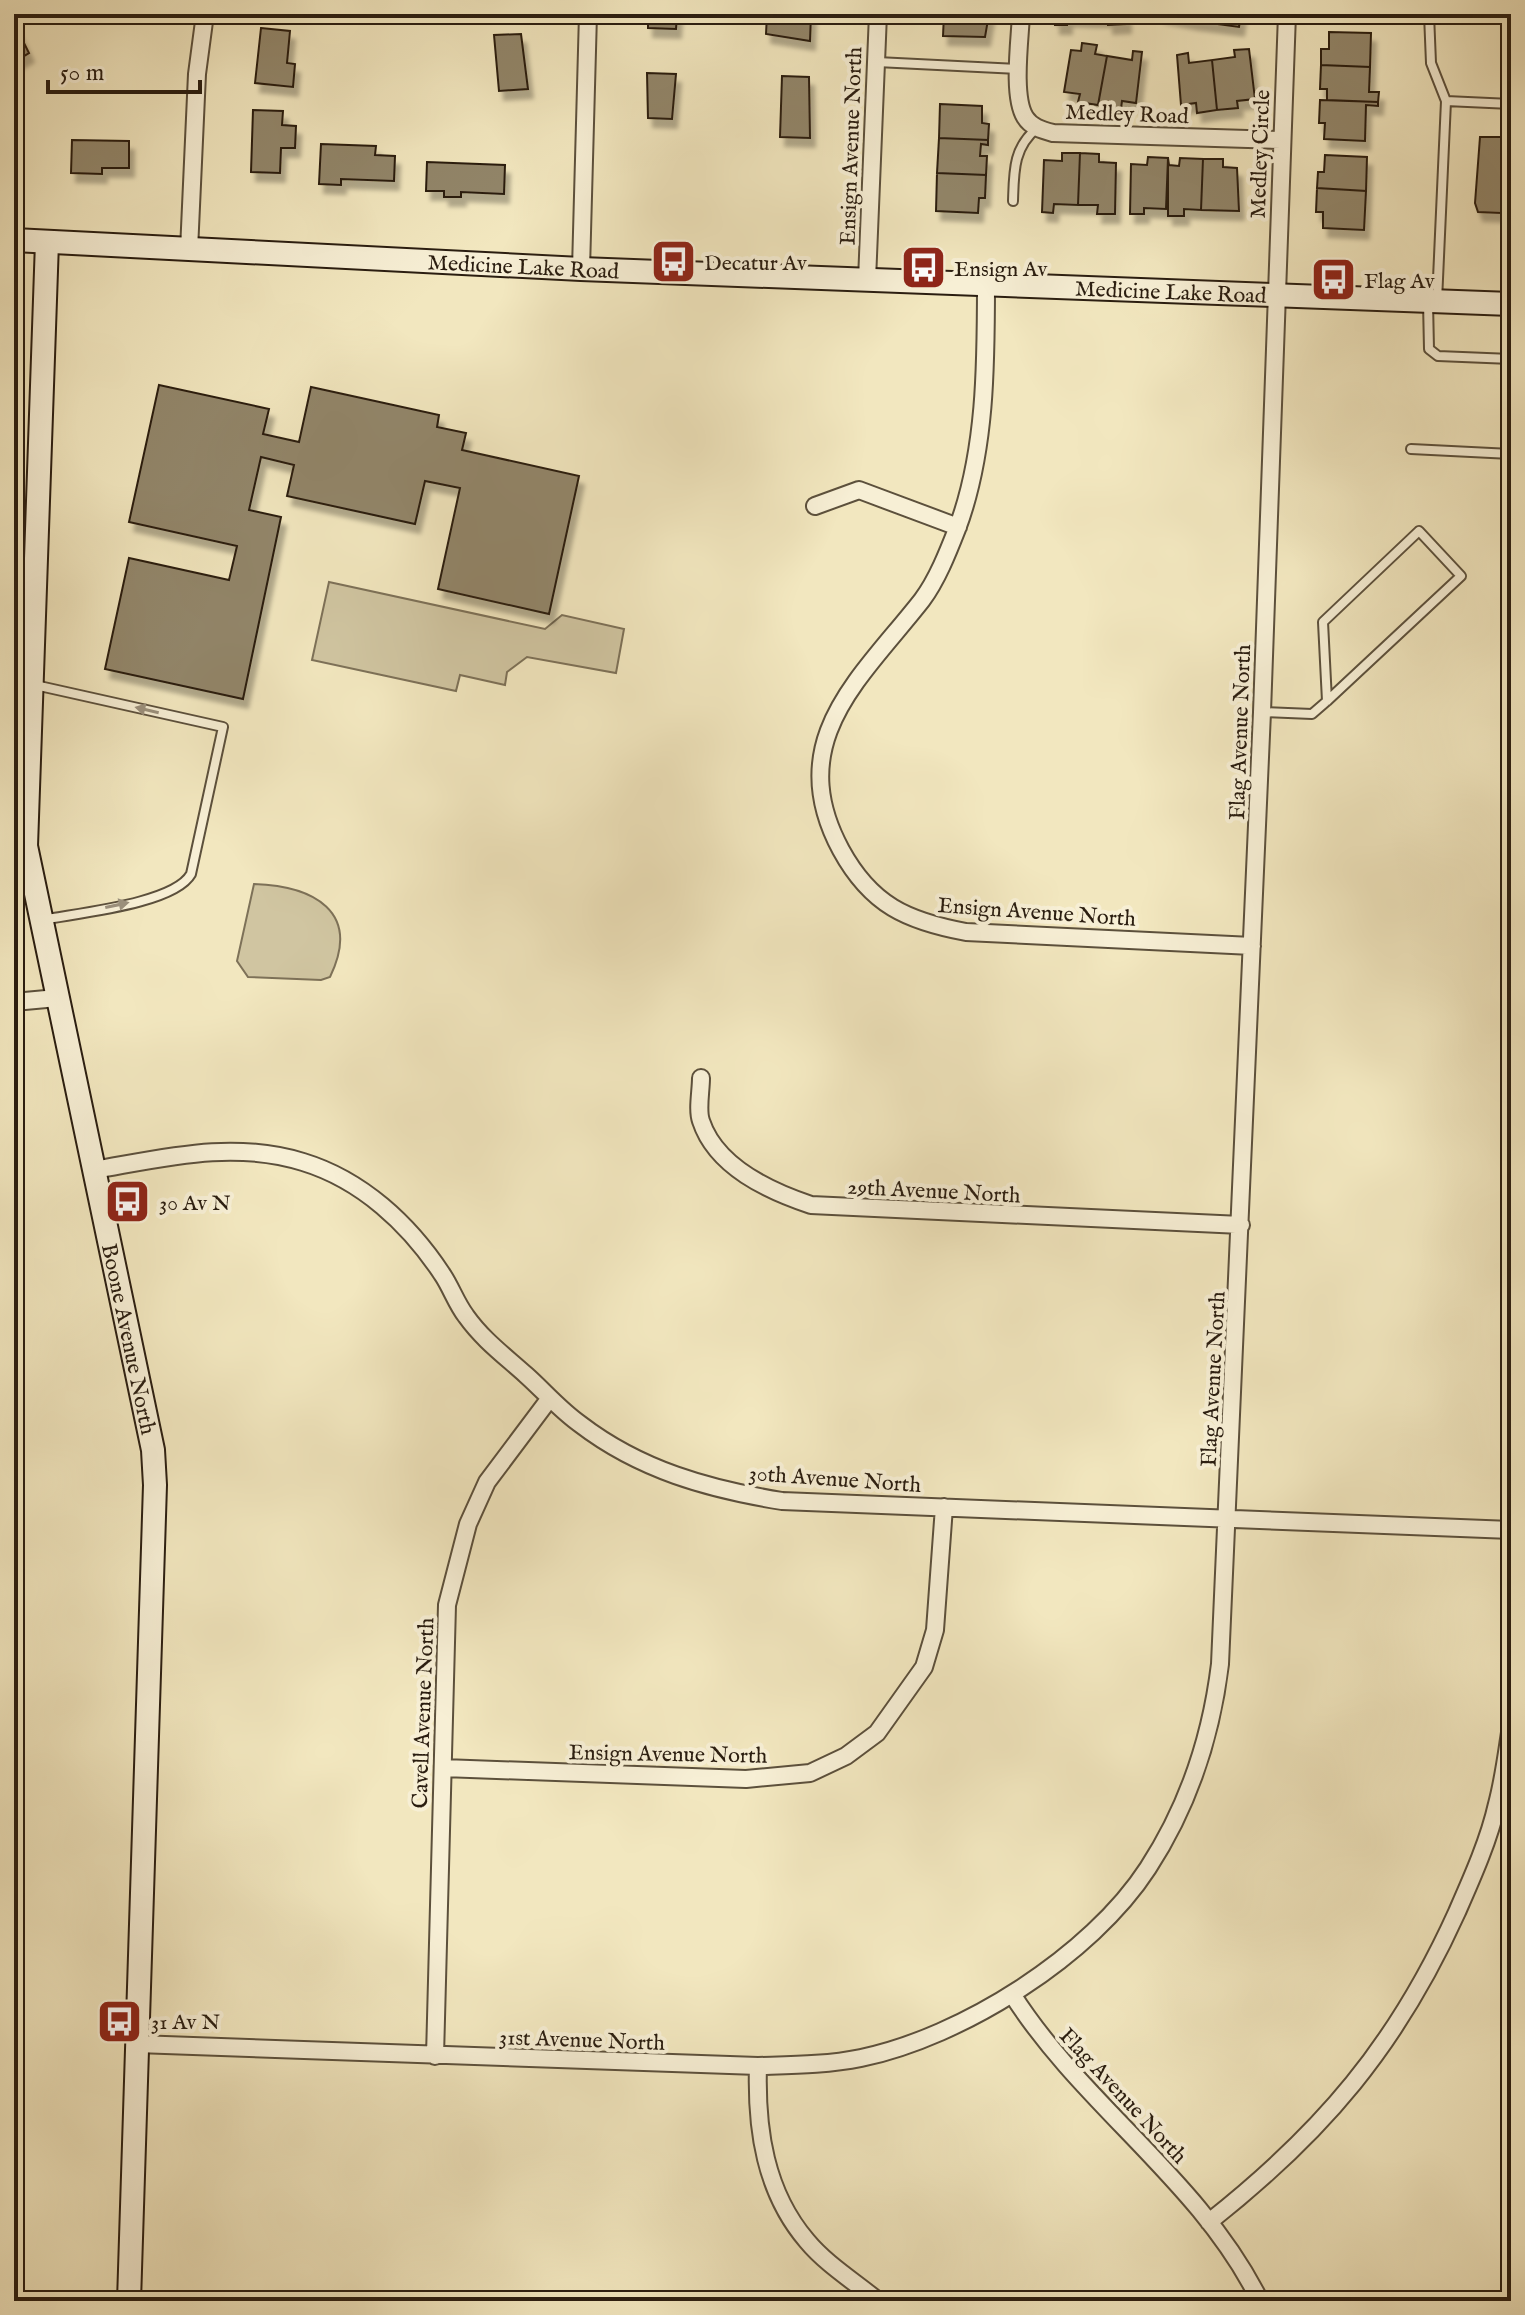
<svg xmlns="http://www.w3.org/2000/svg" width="1525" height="2315" viewBox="0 0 1525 2315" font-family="'IM FELL English',serif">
<defs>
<filter id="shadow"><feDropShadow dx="5" dy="9" stdDeviation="2" flood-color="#0004"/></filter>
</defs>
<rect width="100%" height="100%" fill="#f2e7bf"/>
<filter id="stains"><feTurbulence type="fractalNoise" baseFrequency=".0025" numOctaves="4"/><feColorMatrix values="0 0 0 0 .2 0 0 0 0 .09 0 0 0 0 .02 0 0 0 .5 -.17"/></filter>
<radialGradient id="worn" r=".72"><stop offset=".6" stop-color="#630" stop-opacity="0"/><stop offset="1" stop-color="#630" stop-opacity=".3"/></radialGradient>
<path fill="#d0c5a1" stroke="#7d7158" stroke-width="2" d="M329,582L545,629L562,615L624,629L616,673L527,657L507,672L505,685L460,675L456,691L312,660Z
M254,884C313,886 362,911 330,977L321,980L248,977L237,961Z"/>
<path fill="#92866b" stroke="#2a1d10" stroke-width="2" filter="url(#shadow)" d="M648,14H677L676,29L648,28Z
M767,14H811L810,41L766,34Z
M944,14H989L985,37L943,36Z
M1050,14H1088L1089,18L1067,17V25H1055V17Z
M1088,14H1126V24L1108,25V18H1089Z
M1159,14H1195L1194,21Z
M1195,14H1241L1239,27L1194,21Z
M14,23L29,53L14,62Z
M261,28L290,31L287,63L295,64L293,87L255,83Z
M1329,32L1371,33L1370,67L1321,65V49H1329Z
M521,34L528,89L499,91L494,35Z
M1082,43L1097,45L1095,54L1107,56L1098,105L1078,102L1080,94L1064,92L1071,50L1081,51Z
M1249,49L1255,99L1237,101L1238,108L1217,110L1212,60L1235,57L1234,50Z
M1133,51L1142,52L1136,103L1122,101L1121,109L1098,105L1107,56L1132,60Z
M1188,53L1189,63L1212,60L1217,110L1197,113L1196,103L1181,105L1177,55Z
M1321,65L1370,67L1369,92H1379L1378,102L1327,100V89H1320Z
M647,73L676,74L672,119L648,118Z
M782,76L809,77L810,138L780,137Z
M1320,100L1378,102V106L1366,105L1365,141L1324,139L1325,123H1319Z
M940,104L982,106V123L989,124L988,140L939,138Z
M253,110L283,111L282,125L296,126L295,148H281L280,173L251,172Z
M1480,137H1503V147H1511V204H1501V213L1478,212L1475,203Z
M939,138L988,140V145L981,144L980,156H987L986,175L937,173Z
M72,140L129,141V168H102V174L71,173Z
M321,144L376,146L375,155L395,156L394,181L341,179V185L319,184Z
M1062,153H1080L1078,205L1054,204L1053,213L1042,212L1044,160L1062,161Z
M1080,153L1099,154V162L1116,163L1115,214H1097L1098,205H1078Z
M1325,155L1367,157L1366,191L1317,188L1318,172H1324Z
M1148,157L1168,158L1166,209L1144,208V214H1130L1131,164L1147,165Z
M1168,158L1169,165L1179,166L1180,158L1203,159L1201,210L1184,209V216H1168Z
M1203,159H1223V167L1237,168L1239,211L1201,210Z
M427,162L505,165L504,194L461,192V197H444V191H426Z
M937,173L986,175L985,198H979L978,213L936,211Z
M1317,188L1366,191L1364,230L1323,228V212H1316Z
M159,385L269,409L263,434L299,442L311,387L439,415L437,427L466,433L462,450L579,476L549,614L438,589L460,488L425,481L415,524L287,496L294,465L261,457L249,510L281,517L243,699L105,669L129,558L229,580L237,546L129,522Z"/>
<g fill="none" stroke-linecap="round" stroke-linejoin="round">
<defs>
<path id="lane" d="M1429,14L1431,63L1446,101
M877,62L1019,69
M1013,201C1014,172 1013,148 1037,128
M1437,301L1446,101L1511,104
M1428,302L1429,349L1438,356L1511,359
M1411,449L1511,454
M35,685L223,727L191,874C174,904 77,913 42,920
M1262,712L1312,714L1327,701L1461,576L1419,531L1323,622L1327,701"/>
<path id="street" d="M1021,14C1020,39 1012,96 1025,117C1031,127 1042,130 1053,133L1281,140
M189,250L197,74L205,14
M581,269L588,14
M867,280L878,14
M986,283C986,364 986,452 957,529C948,552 937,580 922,600C861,678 782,741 841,850C871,905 907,921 966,932L1252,946
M815,506L859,490L958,527
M14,1002L57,998
M701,1078C701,1091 697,1110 701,1121C716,1167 769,1191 811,1205L1241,1225
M94,1170C164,1158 232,1140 303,1162C362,1180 409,1224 442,1274C451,1287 456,1303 466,1316C483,1340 505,1356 526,1375C544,1391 560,1410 580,1424C640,1470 708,1489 782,1501L1511,1530
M443,1768L746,1779L810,1773L846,1756L877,1733L924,1667L935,1630L944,1507
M1012,1994C1083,2106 1201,2181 1260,2301
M137,2044L758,2066C792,2065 827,2065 861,2058C962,2037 1091,1956 1148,1868C1189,1805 1211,1738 1220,1664L1262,712L1287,14
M435,2056L447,1605L468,1524L487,1482L550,1398
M758,2066C756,2129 765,2192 807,2241C826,2264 855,2282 878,2301
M1209,2222C1323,2132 1397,2045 1457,1912C1472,1878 1489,1840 1497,1804C1504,1778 1507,1751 1511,1726"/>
<g id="secondary">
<path id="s1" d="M14,240L581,269L1511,304"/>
<path id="s2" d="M47,242L26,846L153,1450L155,1485L129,2301"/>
</g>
</defs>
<use href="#lane" stroke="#5c503c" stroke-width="12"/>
<use href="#street" stroke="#5c503c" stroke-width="20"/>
<use href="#secondary" stroke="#2a1d10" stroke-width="26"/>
<use href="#lane" stroke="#f7efd5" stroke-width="8"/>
<use href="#street" stroke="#f7efd5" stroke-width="16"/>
<use href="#secondary" stroke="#f7efd5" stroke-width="22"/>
</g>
<defs><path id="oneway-solid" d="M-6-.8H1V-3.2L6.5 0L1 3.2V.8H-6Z" transform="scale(2)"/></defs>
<g fill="#9b907c">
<use href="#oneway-solid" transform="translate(147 710) rotate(-167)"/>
<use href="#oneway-solid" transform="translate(117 905) rotate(-12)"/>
</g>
<defs>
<symbol id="bus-square" viewBox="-11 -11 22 22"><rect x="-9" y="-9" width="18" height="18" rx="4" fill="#8f2418" stroke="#f7efd5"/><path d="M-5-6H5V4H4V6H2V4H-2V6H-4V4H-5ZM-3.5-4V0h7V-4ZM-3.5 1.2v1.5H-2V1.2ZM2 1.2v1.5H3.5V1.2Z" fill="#fff"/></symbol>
</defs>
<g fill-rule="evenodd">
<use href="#bus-square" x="648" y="236" width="51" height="51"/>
<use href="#bus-square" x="898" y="242" width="51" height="51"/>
<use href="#bus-square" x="1308" y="254" width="51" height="51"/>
<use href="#bus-square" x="102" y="1176" width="51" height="51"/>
<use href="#bus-square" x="94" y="1996" width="51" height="51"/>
</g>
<g text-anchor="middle" stroke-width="8" stroke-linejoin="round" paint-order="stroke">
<g font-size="22" fill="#2a1d10" stroke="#f7efd5">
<text transform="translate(1127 113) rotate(2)" y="8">Medley Road</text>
<text transform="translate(850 146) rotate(-88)" y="8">Ensign Avenue North</text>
<text transform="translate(1259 154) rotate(-88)" y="8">Medley Circle</text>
<text dy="8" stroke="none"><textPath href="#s1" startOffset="510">Medicine Lake Road</textPath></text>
<text dy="8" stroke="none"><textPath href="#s1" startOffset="1158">Medicine Lake Road</textPath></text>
<text transform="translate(1239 732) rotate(-88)" y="8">Flag Avenue North</text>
<text transform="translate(1037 911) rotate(4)" y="8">Ensign Avenue North</text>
<text transform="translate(934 1190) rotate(3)" y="8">29th Avenue North</text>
<text dy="8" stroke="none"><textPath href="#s2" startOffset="1108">Boone Avenue North</textPath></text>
<text transform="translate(1212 1379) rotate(-87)" y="8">Flag Avenue North</text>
<text transform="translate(835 1478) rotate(4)" y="8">30th Avenue North</text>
<text transform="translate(422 1713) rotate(-88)" y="8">Cavell Avenue North</text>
<text transform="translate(668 1753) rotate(1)" y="8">Ensign Avenue North</text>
<text transform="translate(582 2039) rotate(2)" y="8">31st Avenue North</text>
<text transform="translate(1124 2095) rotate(47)" y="8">Flag Avenue North</text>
</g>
<g font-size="22" fill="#2a1d10" stroke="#f7efd5" text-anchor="start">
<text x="704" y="270">Decatur Av</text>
<text x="954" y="276">Ensign Av</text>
<text x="1364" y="288">Flag Av</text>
<text x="159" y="1210">30 Av N</text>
<text x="151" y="2029">31 Av N</text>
</g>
</g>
<rect width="1525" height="2315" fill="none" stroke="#f2e7bf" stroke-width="48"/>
<rect x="16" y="16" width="1493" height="2283" fill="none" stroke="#2a1d10" stroke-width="4"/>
<rect x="24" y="24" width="1477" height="2267" fill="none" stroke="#2a1d10" stroke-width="2"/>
<path d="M48 80v12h152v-12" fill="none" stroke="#2a1d10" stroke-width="4"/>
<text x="60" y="80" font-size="24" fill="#2a1d10" stroke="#f7efd5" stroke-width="6" paint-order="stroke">50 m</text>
<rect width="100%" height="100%" filter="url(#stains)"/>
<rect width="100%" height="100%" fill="url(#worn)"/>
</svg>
